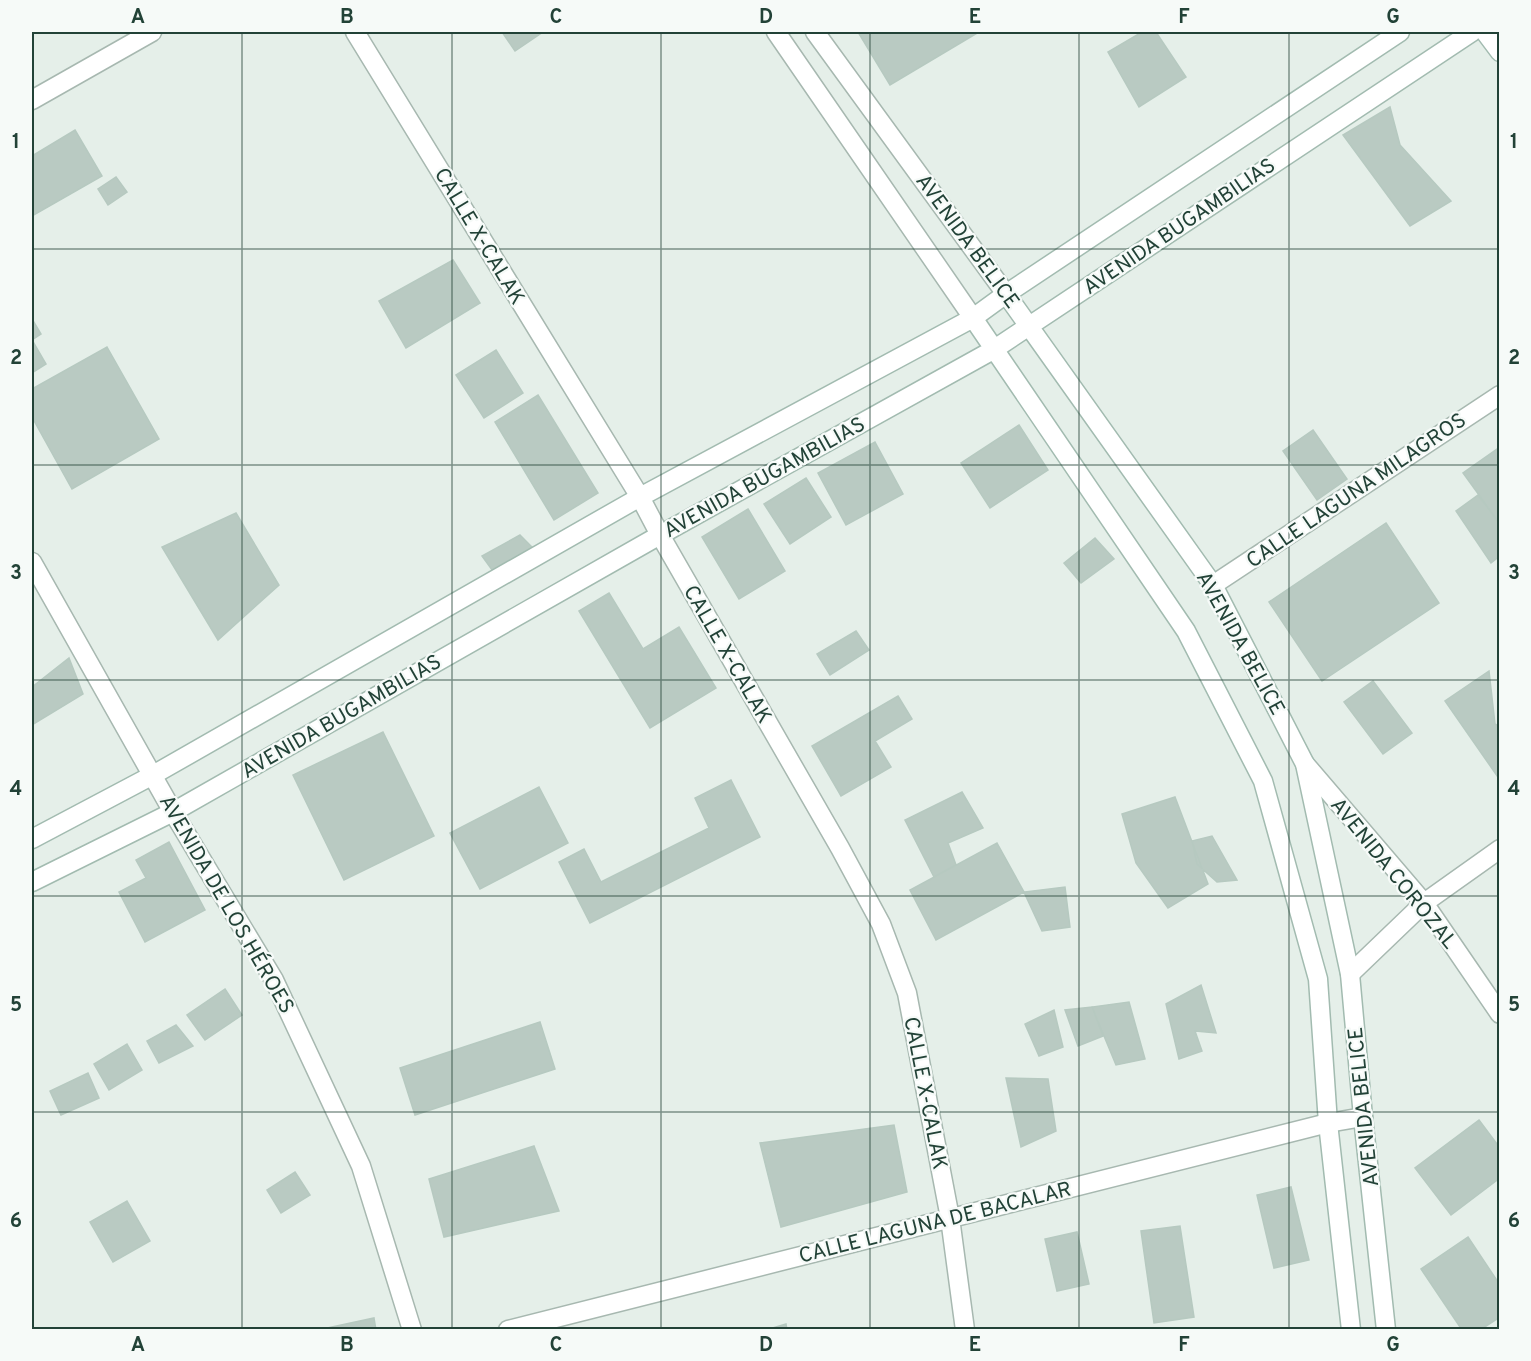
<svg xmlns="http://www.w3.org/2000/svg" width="1531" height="1361" viewBox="0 0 1531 1361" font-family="Overpass,sans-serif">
<rect width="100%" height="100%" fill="#e5efe9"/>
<path fill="#b9cac2" stroke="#b6c9c0" stroke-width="1.5" d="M502,32H543L515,51Z
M858,32H979L890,85Z
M1142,32H1156L1186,77L1139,107L1108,52Z
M1390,107L1400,145L1451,201L1410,226L1343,135Z
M75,130L102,176L32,216V156Z
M116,177L127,192L108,205L98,189Z
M453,260L480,303L406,348L379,301Z
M32,319L41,334L32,340L46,364L32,373Z
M107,347L159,439L72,489L32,417V389Z
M496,350L523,393L484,418L456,375Z
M538,395L598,493L554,520L495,422Z
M1019,425L1048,470L990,508L961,463Z
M1313,430L1347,479L1317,500L1283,451Z
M875,442L903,494L846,525L818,473Z
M1500,447V524L1463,473Z
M806,478L831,517L790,544L764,504Z
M1478,495L1500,524V556L1491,563L1456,511Z
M748,509L785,571L739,599L702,537Z
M236,513L279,585L218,640L162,547Z
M1386,523L1439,603L1322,681L1269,602Z
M520,535L534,549L495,574L482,556Z
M1095,538L1114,559L1081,583L1064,563Z
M609,593L643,649L679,627L716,688L650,728L579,611Z
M856,631L869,650L830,675L817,654Z
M69,658L83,694L32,725V687Z
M1489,671L1495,724L1500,727V780L1445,701Z
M1373,681L1412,733L1383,754L1344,702Z
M898,696L912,719L875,741L891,767L841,796L812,746Z
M383,732L434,836L344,880L293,775Z
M731,780L760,837L590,923L559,862L584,849L601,882L709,828L695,798Z
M539,787L568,843L480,889L450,833Z
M962,792L983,828L948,843L956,865L934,877L905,820Z
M1175,797L1208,884L1168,908L1136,863L1122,814Z
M1212,836L1237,880L1217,882L1197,864L1192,841Z
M169,842L205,910L145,942L119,892L146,878L136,860Z
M997,843L1024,892L936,940L910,890Z
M1065,887L1070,927L1042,931L1024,892Z
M1201,985L1216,1033L1195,1031L1202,1051L1179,1059L1166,1004Z
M225,989L242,1015L205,1040L187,1015Z
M1129,1002L1145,1059L1116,1065L1092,1007Z
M1092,1007L1103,1036L1078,1046L1065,1010Z
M1054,1010L1063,1047L1039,1056L1025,1024Z
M540,1022L555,1069L415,1115L400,1068Z
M176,1025L193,1046L159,1063L147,1041Z
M127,1044L142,1070L109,1090L94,1064Z
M88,1073L99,1098L61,1115L50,1091Z
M1006,1078L1048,1079L1056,1131L1021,1147Z
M1479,1120L1500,1148V1178L1451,1215L1415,1168Z
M894,1125L907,1192L781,1227L760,1143Z
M534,1146L559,1211L444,1237L429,1179Z
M295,1172L310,1195L281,1213L267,1190Z
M1291,1187L1309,1260L1274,1268L1257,1195Z
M127,1201L150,1241L113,1262L90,1222Z
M1180,1226L1194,1317L1154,1323L1141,1231Z
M1077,1232L1089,1284L1057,1291L1045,1239Z
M1468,1237L1500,1285V1317L1480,1330H1462L1421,1269Z
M374,1318L376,1330H318Z
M786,1324L787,1330H766Z"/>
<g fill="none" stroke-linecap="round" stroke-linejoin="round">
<defs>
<path id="minor" d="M355,32L640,497L660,535L840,848L881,924L907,993L950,1218L965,1330
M776,32L973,318
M815,32L1006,294
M32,100L152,32
M1213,585L1500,395
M1305,764L1424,903L1500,1014
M1350,974L1424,903L1500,849
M508,1330L1328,1123L1363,1117"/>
<path id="tertiary" d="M32,562L173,812L274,980L361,1166L412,1330"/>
<path id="secondary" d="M1485,32L1500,52
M1006,294L1213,585L1305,764L1350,974L1363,1117L1386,1330
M973,318L1186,631L1263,781L1318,979L1328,1123L1351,1330
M32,839L153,775L640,497L973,318L1006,294L1400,32
M32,882L173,812L660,535L993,350L1472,32"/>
</defs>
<use href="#minor" stroke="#a7b8b0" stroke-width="21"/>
<use href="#tertiary" stroke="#a7b8b0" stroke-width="21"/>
<use href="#secondary" stroke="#a2bbb0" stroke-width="21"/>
<use href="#minor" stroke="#fff" stroke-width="18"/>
<use href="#tertiary" stroke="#fff" stroke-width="18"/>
<use href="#secondary" stroke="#fff" stroke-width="18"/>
</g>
<path fill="none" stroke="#224237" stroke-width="1.5" stroke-opacity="0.55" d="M242,32V1330M452,32V1330M661,32V1330M870,32V1330M1079,32V1330M1289,32V1330M32,249H1500M32,465H1500M32,680H1500M32,896H1500M32,1112H1500"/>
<g text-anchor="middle" stroke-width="4.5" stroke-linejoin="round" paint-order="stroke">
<g font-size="21" fill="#224237" stroke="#f6faf8">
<text transform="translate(1179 226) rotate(-34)" y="7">AVENIDA BUGAMBILIAS</text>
<text transform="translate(480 236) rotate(59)" y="7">CALLE X-CALAK</text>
<text transform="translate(968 241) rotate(54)" y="7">AVENIDA BELICE</text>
<text transform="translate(764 477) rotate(-29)" y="7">AVENIDA BUGAMBILIAS</text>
<text transform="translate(1356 490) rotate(-34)" y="7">CALLE LAGUNA MILAGROS</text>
<text transform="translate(1241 643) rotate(61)" y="7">AVENIDA BELICE</text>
<text transform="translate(728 654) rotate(60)" y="7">CALLE X-CALAK</text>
<text transform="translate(341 716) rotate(-30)" y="7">AVENIDA BUGAMBILIAS</text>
<text transform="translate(1394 873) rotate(51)" y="7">AVENIDA COROZAL</text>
<text transform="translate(227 904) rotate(60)" y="7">AVENIDA DE LOS HÉROES</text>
<text transform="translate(926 1093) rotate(79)" y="7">CALLE X-CALAK</text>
<text transform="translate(1363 1107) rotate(-96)" y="7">AVENIDA BELICE</text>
<text transform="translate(935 1222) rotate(-14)" y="7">CALLE LAGUNA DE BACALAR</text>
</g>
</g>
<rect width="1531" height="1361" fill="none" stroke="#f6faf8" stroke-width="66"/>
<rect x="33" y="33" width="1465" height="1295" fill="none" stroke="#224237" stroke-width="2"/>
<g font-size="20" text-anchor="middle" font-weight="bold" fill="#224237">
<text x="138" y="23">A</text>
<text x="347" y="23">B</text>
<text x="556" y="23">C</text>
<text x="766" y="23">D</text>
<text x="975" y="23">E</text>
<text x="1184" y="23">F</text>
<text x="1393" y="23">G</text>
<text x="16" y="148">1</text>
<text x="1514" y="148">1</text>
<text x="16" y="364">2</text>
<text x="1514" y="364">2</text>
<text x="16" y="579">3</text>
<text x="1514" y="579">3</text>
<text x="16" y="795">4</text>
<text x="1514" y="795">4</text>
<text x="16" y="1011">5</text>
<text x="1514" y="1011">5</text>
<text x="16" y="1227">6</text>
<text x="1514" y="1227">6</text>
<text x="138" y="1351">A</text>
<text x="347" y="1351">B</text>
<text x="556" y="1351">C</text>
<text x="766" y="1351">D</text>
<text x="975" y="1351">E</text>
<text x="1184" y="1351">F</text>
<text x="1393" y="1351">G</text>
</g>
</svg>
